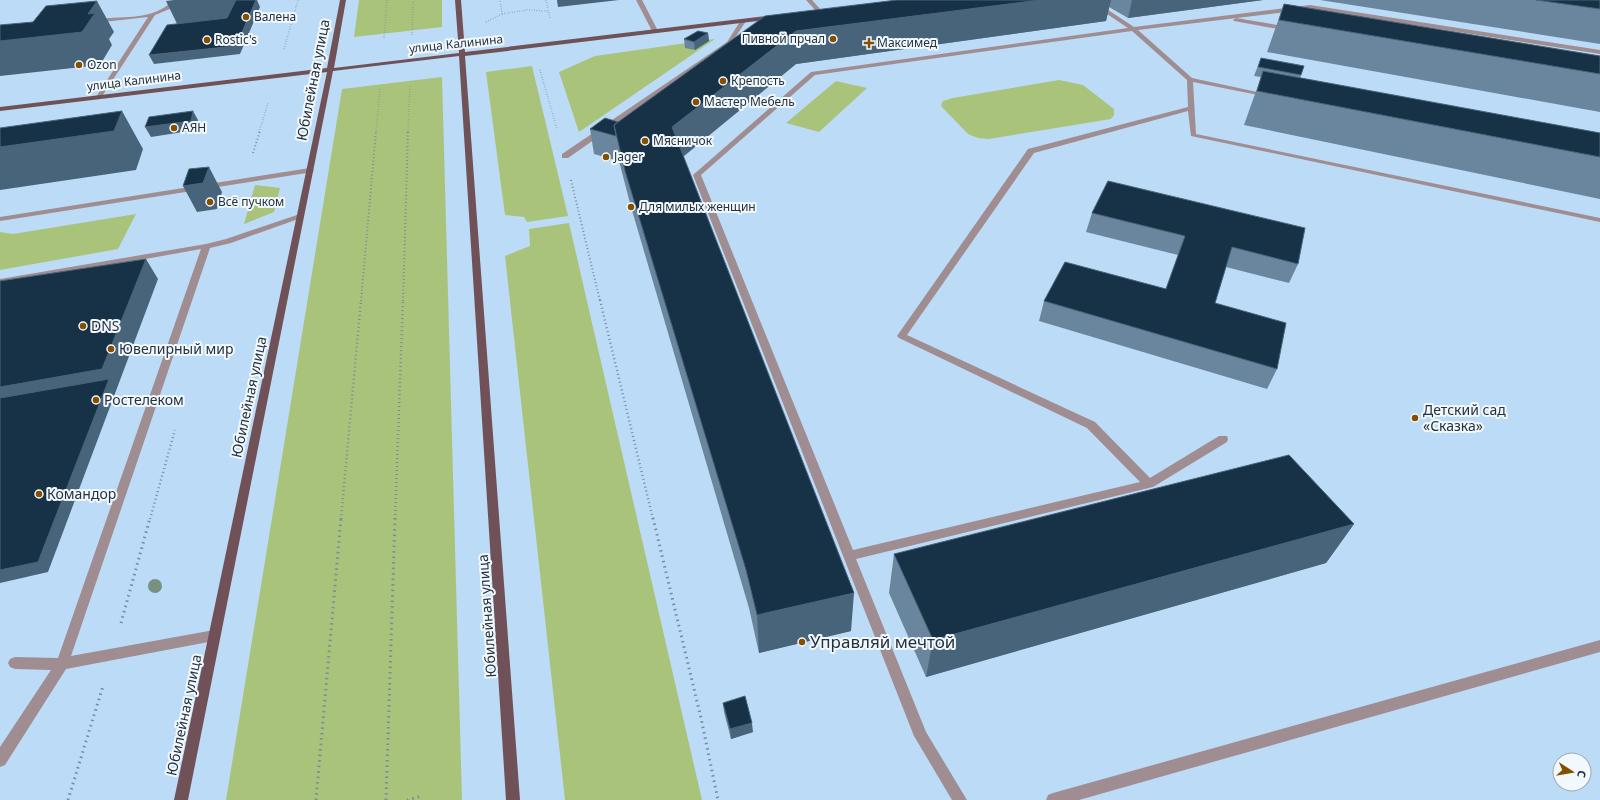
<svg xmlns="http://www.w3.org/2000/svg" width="1600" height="800" viewBox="0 0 1600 800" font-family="'Noto Sans',sans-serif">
<rect width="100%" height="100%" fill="#bcdbf6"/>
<path fill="#a9c47a" d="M359,0H442V27L354,37Z
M715,39L579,132L559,72L595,56Z
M532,66L568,216L527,222L524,217L505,215L486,72Z
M442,77L462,800H226L342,89Z
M1059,80L1083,85L1114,109V115L1111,119L989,139L978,138L968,134L941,106L943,101L953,98Z
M836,81L867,88L819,132L786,123Z
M255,185L280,188L274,212L244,224Z
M136,214L118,249L0,270V232L13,234Z
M569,223L702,800H565L505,256L530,246L529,229Z"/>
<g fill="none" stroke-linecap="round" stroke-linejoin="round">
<path stroke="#768c9f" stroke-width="1.5" stroke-dasharray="0.5 2" stroke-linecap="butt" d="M546,0L550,19
M502,14L527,10L549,11
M486,22L502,14L500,0
M412,35L413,0
M384,38L387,0
M284,49L298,0
M540,70L557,129
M259,132L268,103
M376,132L380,89
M408,132L410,85"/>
<path stroke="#768c9f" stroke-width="2" stroke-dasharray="1 2.5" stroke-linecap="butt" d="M253,153L260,131
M571,180L600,301
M361,301L376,131
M403,301L408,131"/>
<path stroke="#768c9f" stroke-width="2.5" stroke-dasharray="1 3" stroke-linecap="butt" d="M600,300L653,519
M150,519L175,430
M341,519L361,300
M395,519L403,300"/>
<path stroke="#768c9f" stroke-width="3" stroke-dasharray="1.5 4" stroke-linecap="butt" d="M653,518L701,718L718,800
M121,623L150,518
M68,800L103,686
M316,800L341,518
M386,800L395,518
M407,800L422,796"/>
<path fill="#a08d91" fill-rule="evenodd" d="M173,0H179L172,8L155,15L101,98H97L96,97L148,17L94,23L92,22V20C118,15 154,22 173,0Z
M636,0H642L658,31L657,32L652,31Z
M806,0H812L821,10V12H817Z
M1086,0H1093L1134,27L1310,5L1600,50V54L1310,9L1138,30L1192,78L1271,95L1268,97L1193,82L1196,134L1600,218V222L1191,136L1188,111L1034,153L907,335L1095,422L1150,478L1219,436H1227L1228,439L1227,442L1153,487L856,559L926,732L967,800H952L914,736L693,175L811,72L1128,28ZM1132,31L1187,80L1188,107L1028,149L897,336L899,338L1087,428L1140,482L853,550L701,175L815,75Z
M1236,18L1289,27L1292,29L1289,31L1234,21L1233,20Z
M741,20L746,21L731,44L568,158H562V154L727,42Z
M310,168L314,170L313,172L0,221V217Z
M297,215H300L304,217L231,243L210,248L71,656L214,630L219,632L220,636L219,640L66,669L5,765L0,767V747L51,670L15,669L10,667L8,663L10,659L15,657L58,658L201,249L0,285V279L206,244L226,239Z
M1600,640V652L1079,800H1046L1048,795L1053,793Z"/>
<path fill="#705157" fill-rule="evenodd" d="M340,0H346L334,68L459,53L455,0H461L465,52L775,15L778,17L775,19L465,56L520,800H506L459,56L333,71L188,800H174L327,72L0,111V107L327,68Z"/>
</g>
<circle fill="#78907f" cx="155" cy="586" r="7"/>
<path fill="#6a869e" d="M897,0H1263L1128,18L1109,7L1106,21L796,64L683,157L851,631L759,653L749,608L631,207L619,161L594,154L590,129L618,122Z
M1320,0H1600V44Z
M1284,4L1600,56V112L1267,52Z
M708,33L709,41L695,50L685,48L684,39Z
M1261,58L1301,75L1300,78L1600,133V199L1244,125L1261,77L1254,76Z
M1108,181L1298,264L1289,283L1226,267L1215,303L1277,369L1267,389L1039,321L1044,301L1166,289L1178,255L1086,232L1092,213Z
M1354,524L1326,563L926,677L889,593L894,554Z
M723,703L753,732L731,739L724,712Z"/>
<path fill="#48647b" d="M174,0H243L231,27L181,32L166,1Z
M256,0H257L260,7L240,54L154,64L149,55L236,46Z
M557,0H619L558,7Z
M1040,0H1111L1106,21L796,64L675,163L672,127L796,31Z
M1132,0H1263L1128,18Z
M97,1L114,32L109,39L112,45L100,65L0,76V41Z
M708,33L709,41L695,50L694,42Z
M122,111L143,149L136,170L0,190V147Z
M193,111L198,120L196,130L151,137L145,127Z
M209,167L222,192L217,209L197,212L183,186Z
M146,259L158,279L48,572L0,583V387Z
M1354,524L1326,563L926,677L933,640Z
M854,593L851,631L759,653L757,615Z
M752,723L753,732L731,739L730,729Z"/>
<path fill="#173146" stroke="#48647b" d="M236,0H256L236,46L149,55L167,25L227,18Z
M897,0H1040L796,31L672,127L854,593L757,615L746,570L625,171L614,125L765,16Z
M1536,0H1600V9Z
M97,1L88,14L95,13L82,32L0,41V25L33,22L46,6Z
M1284,4L1600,56V74L1279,20Z
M698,31L708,33L694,42L684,39Z
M1261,58L1304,66L1301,75L1258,67Z
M1263,71L1600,133V157L1257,91Z
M122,111L114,131L0,147V128Z
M193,111L191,121L145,127L149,117Z
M605,118L618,122L614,125L616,136L590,129Z
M209,167L203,183L183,186L189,169Z
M1108,181L1305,228L1298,264L1232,247L1215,303L1286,323L1277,369L1044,301L1065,262L1166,289L1185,236L1092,213Z
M146,259L102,369L0,387V281Z
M109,379L38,562L0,570V398Z
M1289,455L1354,524L933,640L894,554Z
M745,696L752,723L730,729L723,703Z"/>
<g fill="#864e00" stroke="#f2f9fe" stroke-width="1.5">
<circle cx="246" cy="17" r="4"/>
<circle cx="833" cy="39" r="4"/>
<circle cx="207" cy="40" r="4"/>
<path d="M867 37h4v4h4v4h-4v4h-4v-4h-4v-4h4z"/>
<circle cx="79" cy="65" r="4"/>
<circle cx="723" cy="81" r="4"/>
<circle cx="696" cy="102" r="4"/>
<circle cx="174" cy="128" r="4"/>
<circle cx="645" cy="141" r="4"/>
<circle cx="606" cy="157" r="4"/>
<circle cx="210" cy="202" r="4"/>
<circle cx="631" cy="207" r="4"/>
<circle cx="83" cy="326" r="4"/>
<circle cx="111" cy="349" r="4"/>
<circle cx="96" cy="400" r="4"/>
<circle cx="1415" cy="418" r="4"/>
<circle cx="39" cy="494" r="4"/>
<circle cx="802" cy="642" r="4"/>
</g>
<g text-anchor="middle" stroke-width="4" stroke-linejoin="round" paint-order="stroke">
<g font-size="12" fill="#25313c" stroke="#f2f9fe" text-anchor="start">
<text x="254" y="21">Валена</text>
<text x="825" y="43" text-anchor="end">Пивной прчал</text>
<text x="215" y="44">Rostic's</text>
<text x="877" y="47">Максимед</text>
<text x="87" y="69">Ozon</text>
<text x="731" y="85">Крепость</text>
<text x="704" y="106">Мастер Мебель</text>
<text x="182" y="132">АЯН</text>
<text x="653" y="145">Мясничок</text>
<text x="614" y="161">Jager</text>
<text x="218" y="206">Всё пучком</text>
<text x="639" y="211">Для милых женщин</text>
</g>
<g font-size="12" fill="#25313c" stroke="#f2f9fe">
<text transform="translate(456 44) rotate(-6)" y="4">улица Калинина</text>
<text transform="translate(134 81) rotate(-7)" y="4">улица Калинина</text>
</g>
<g font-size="14" fill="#25313c" stroke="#f2f9fe">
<text transform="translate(313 80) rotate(-79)" y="5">Юбилейная улица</text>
<text transform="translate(249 397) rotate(-78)" y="5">Юбилейная улица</text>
<text transform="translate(487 616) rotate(-94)" y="5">Юбилейная улица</text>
<text transform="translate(184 715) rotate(-78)" y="5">Юбилейная улица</text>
</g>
<g font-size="14" fill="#25313c" stroke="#f2f9fe" text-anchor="start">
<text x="91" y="331">DNS</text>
<text x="119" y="354">Ювелирный мир</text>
<text x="104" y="405">Ростелеком</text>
<text x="1423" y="415">Детский сад<tspan x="1423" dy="16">«Сказка»</tspan></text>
<text x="47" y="499">Командор</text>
</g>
<g font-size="17" fill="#25313c" stroke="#f2f9fe" text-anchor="start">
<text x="810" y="648">Управляй мечтой</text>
</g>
</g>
<g transform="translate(1572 772) rotate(102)"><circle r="19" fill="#f2f9fe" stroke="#a0a9b0"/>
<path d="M0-3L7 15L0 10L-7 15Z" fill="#864e00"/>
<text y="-6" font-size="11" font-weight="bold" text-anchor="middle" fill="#25313c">С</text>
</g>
</svg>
